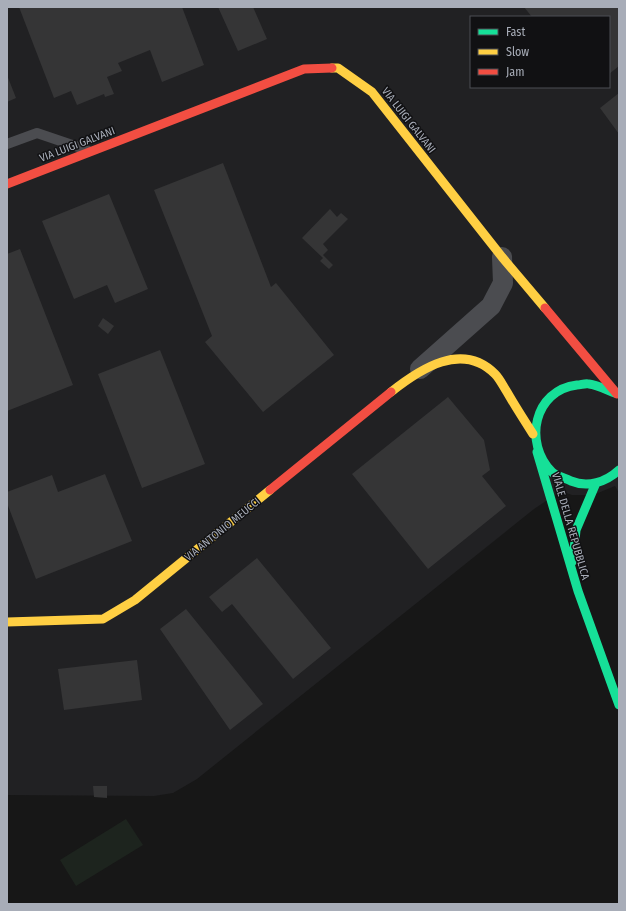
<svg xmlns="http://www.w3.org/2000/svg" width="626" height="911" viewBox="0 0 626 911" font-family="'Fira Sans Condensed',sans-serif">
<rect width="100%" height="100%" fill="#171717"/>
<path fill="#212123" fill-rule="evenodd" d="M7,7H619V493L615,486L593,495H572L561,491L534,509L197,779L173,793L154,796L7,795ZM471,17H609V87H471Z"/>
<path fill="#1d241e" d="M126,819L143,845L76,886L60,860Z"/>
<path fill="#353536" d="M19,7H182L204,65L162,82L150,50L118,63L122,71L107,77L114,94L105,97L104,94L77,105L71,91L54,98Z
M218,7H253L267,39L238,51Z
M524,7H619V66L609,74V17H532Z
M7,75L16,98L7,102Z
M619,93V134L600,108Z
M223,163L271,287L276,283L334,355L263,412L205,342L212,336L154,190Z
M109,194L148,289L115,303L107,285L74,299L42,221Z
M330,209L337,217L341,213L348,219L323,244L328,250L323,255L333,265L329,269L320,261L323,258L302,238Z
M20,249L73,385L7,411V254Z
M103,318L114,326L108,334L98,326Z
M160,350L205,464L142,488L98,374Z
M448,397L484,440L490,470L482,476L506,506L428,569L352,474Z
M105,474L132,541L36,579L7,503V492L52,475L58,492Z
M257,558L331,648L293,679L232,604L222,612L209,597Z
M186,609L263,704L230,730L160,629Z
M137,660L142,700L64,710L58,669Z
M93,786H107V798L94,797Z"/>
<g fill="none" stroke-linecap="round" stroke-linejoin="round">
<path stroke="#4b4c50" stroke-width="10" d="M7,144L37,133L87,150"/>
<path stroke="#4b4c50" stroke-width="20" d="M420,369L491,306L503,283L502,257"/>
<path stroke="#16e098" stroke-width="9" d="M615,393C607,390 597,385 589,384C585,383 581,385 577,385C534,390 523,443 552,472C556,476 565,478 571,481C588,488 606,482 619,470
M537,452L578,591L619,705
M573,561L576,530L596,483"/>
<path stroke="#ffcf43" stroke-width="9" d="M332,68H338L372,92L502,257L545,308
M391,392C420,369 462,341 495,374C500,379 503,386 507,392C515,406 524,420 533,434
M7,622L103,619L135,600L270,490"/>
<path stroke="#f24e42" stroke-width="9" d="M7,184L304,69L332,68
M545,308L617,394
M270,490L391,392"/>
</g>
<g text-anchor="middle" stroke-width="3" stroke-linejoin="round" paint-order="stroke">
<g font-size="11" fill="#a8adb8" stroke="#111113">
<text transform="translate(409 120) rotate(52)" y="4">VIA LUIGI GALVANI</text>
<text transform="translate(77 144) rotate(-21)" y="4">VIA LUIGI GALVANI</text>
<text transform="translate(571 526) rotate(74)" y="4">VIALE DELLA REPUBBLICA</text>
<text transform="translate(222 529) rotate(-39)" y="4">VIA ANTONIO MEUCCI</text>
</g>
</g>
<rect width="626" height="911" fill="none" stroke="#a8adb8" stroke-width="16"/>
<rect x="470" y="16" width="140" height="72" fill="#111113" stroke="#4d4f55"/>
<rect x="478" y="29" width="20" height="6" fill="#16e098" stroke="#4d4f55"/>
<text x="506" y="36" font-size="12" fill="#a8adb8">Fast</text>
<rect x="478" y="49" width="20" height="6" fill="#ffcf43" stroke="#4d4f55"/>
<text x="506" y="56" font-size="12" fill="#a8adb8">Slow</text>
<rect x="478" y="69" width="20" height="6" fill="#f24e42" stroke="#4d4f55"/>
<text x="506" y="76" font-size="12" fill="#a8adb8">Jam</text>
</svg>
